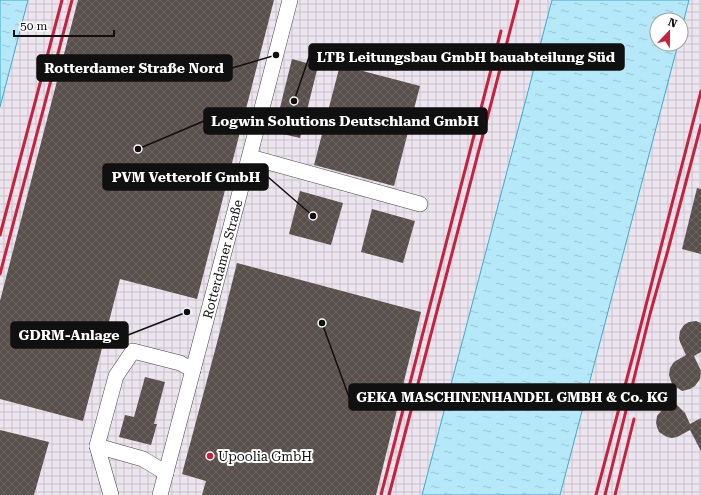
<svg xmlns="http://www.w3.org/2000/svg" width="701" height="495" viewBox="0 0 701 495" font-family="'Roboto Serif',serif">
<defs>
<pattern id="industrial-grid" width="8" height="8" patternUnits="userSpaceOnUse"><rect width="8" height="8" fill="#ece4ee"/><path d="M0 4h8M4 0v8" fill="none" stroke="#c9c3cb"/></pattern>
<pattern id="water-ripples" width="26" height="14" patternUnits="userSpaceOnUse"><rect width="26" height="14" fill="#b5e8f9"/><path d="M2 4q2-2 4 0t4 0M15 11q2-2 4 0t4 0" fill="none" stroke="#9bc6d4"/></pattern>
<pattern id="building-cross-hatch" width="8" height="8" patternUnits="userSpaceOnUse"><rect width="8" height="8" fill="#594f4b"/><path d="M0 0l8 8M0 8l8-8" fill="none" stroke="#6c6461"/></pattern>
</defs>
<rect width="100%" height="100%" fill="#fffbf2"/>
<path fill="url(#industrial-grid)" d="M28,0H552L422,495H0V107Z
M689,0H701V495H560L678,44H681V31Z"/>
<path fill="url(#water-ripples)" stroke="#39aad3" d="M0,0H28L0,107Z
M552,0H689L681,31V20H657V44H678L560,495H422Z"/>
<path fill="url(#building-cross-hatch)" d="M78,0H274L197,299L120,279L83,421L0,399V301Z
M292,59L318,66L300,138L274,132Z
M340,65L420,86L394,186L314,165Z
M697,188L701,189V254L682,249Z
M300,191L343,203L331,245L289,234Z
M372,209L415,221L403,263L361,252Z
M237,263L421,312L376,495H202L206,481L182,474L218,339Z
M696,321L701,323V352L694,356L701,371L700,379L695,386L690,389L682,391L672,384L669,375L670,368L674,362L686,355L680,342L679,338L680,331L684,325L689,322Z
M145,377L165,382L154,424H157L151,445L119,437L125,415L134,417Z
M677,405L685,413L690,424L701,418V451L690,430L677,437L672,438L667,437L659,432L657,427L656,423L657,416L662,410L666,407Z
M0,430L49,442L34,495H0Z"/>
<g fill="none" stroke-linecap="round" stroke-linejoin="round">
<defs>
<g id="minor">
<path d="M250,157L420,204"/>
<path d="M97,446L111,495"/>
<path d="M166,473L143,459L97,446L116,376L133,351L180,363L193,370"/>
<path id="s1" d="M160,495L255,135L290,0"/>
</g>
</defs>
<use href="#minor" stroke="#434343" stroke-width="16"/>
<use href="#minor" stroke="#fff" stroke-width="15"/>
<path stroke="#c6213f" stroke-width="3" d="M0,235L62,0
M0,274L72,0
M381,495L501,31
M389,495L518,0
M596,495L635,348L701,91
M605,495L650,314L668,250L701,125
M615,495L634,419"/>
</g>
<circle fill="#c6213f" stroke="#fff" stroke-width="1.5" cx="210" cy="456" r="4"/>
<g text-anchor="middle" stroke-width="4" stroke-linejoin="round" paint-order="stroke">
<g font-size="13" fill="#101010" stroke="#fff">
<text dy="5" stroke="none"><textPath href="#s1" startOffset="244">Rotterdamer Straße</textPath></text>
</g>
<g font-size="13" fill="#101010" stroke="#fff" text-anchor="start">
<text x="218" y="461">Upoolia GmbH</text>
</g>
</g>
<path fill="none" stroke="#101010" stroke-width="1.5" d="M294 101L309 57M276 55L232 68M138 149L204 121M313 216L268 177M187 312L128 335M322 323L349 397"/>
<g fill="#101010" stroke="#fff" stroke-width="1.5">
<circle cx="294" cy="101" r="4"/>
<circle cx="276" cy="55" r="4"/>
<circle cx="138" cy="149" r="4"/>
<circle cx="313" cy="216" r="4"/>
<circle cx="187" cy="312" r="4"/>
<circle cx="322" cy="323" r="4"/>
</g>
<g fill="#101010" stroke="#101010" stroke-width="1.5">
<rect x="309" y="44" width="315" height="26" rx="4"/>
<rect x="37" y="55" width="195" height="26" rx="4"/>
<rect x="204" y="108" width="283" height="26" rx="4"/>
<rect x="103" y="164" width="165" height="26" rx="4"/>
<rect x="11" y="322" width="117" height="26" rx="4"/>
<rect x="349" y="384" width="327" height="26" rx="4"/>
</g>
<g font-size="14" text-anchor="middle" font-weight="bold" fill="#fff">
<text x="466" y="62">LTB Leitungsbau GmbH bauabteilung Süd</text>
<text x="134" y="73">Rotterdamer Straße Nord</text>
<text x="345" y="126">Logwin Solutions Deutschland GmbH</text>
<text x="186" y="182">PVM Vetterolf GmbH</text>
<text x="69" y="340">GDRM-Anlage</text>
<text x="512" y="402">GEKA MASCHINENHANDEL GMBH &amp; Co. KG</text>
</g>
<g transform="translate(669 32) rotate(22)"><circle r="19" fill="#ffffff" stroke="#9f9f9f"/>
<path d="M0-3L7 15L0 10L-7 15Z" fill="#c6213f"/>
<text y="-6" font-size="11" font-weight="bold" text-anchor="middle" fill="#101010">N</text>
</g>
<path d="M14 30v6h100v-6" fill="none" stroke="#101010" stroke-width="2"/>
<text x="20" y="30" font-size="12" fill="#101010" stroke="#ffffff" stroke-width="3" paint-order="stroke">50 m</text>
</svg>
